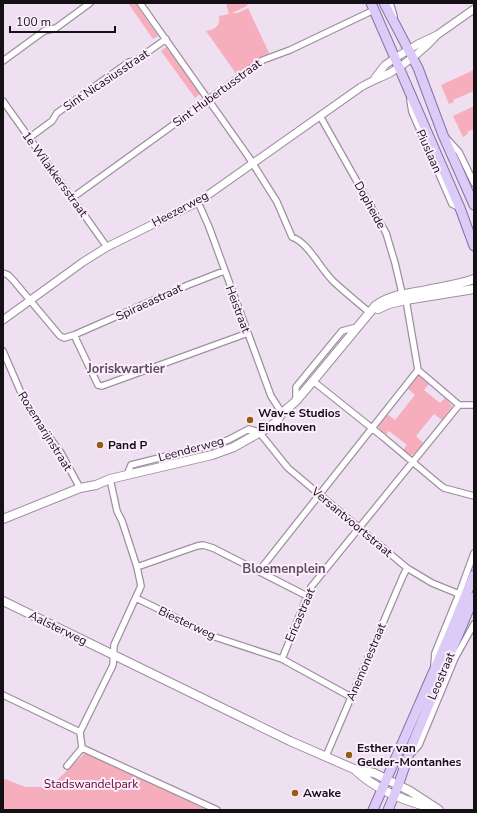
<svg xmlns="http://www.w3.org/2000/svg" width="477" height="813" viewBox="0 0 477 813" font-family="'Nunito Sans',sans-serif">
<rect width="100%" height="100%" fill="#efe0f1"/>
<path fill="#f6adbc" d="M128,3H135L158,36L153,39Z
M226,3H248L247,6L232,13H238L248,8L269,53L261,57L237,75L206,31C214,30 221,26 219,16L229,14Z
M166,47L200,94L195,98L161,51Z
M474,70V91L453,100L454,102L449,104L441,85Z
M474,106V129L467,132L468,134L463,137L453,116Z
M416,376H419L429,384L424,390L440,403L445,398L452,406L442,420L434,414L416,436L423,443L414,454L411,455L403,450L407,445L389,431L385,435C374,426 380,423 387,414L395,420L415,395L407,388Z
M86,752L207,810H3V780L5,779L25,787H50Z"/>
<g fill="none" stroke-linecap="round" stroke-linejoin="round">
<defs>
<path id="minor" d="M140,3L248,156L277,202L292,237C309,243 320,269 334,282C345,292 357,302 369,312
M390,3L394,16
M3,61L44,31L56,28L90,3
M410,100L412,112L452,204L460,208
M3,101L107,247
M320,116L386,233L395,263L402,293L406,300L418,370
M29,138L52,121L57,113L129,62L135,61L166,39
M447,139L459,152L474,183
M72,198L263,60L290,50L374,10
M198,202L209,227L271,396L282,413
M3,273L8,275L13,280L60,336L64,338L74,335L98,385L102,386L248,333
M74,335L188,285L224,271
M3,351L25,402L35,418L61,453L80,488
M313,381L383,437L440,485L444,488L474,496
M296,401V387L342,331L357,327
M459,405H474
M127,475L131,465L211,445L228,440L249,429L259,432L288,468L407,568L432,583L459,594
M137,567L197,546L203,545L213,548L307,596
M259,571L418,370L459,405L311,587L282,659
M136,598L215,637L282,659L351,697
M434,665L435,653L459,594L474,553
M3,695L80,732
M82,748L80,732L113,665L114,645L141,586L137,567L122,521L117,511L110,479
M82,748L217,810
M412,753L419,745L455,658L474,624
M326,756L403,576L407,568
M67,766L82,748"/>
<path id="tertiary" d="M375,78L385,65L395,58L418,44L437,35L474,9
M3,320L83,262L107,247L198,202L361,87C371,81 380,78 390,73C408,62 423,51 437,35"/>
<path id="secondary" d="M378,309L389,304L406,300L474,289
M3,519L80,488L96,485L110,479L212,455L234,447L269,427L276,422L282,413L296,401L313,381L375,306C389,295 405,294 422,291C439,287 458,285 474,279
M3,601L290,741L354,769L374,773L410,791L439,810
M354,769C375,789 401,800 429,807"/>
<path id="primary" d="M371,3L460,208L474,246
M384,3L418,68L443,135L474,205
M373,810L450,634L474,575
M388,810L398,786L412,745L474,597"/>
</defs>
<use href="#minor" stroke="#9e90a0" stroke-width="8"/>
<use href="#tertiary" stroke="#9e90a0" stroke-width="9"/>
<use href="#secondary" stroke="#9e90a0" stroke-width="10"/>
<use href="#primary" stroke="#8772a4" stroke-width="11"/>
<use href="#minor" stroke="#fff" stroke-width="5.5"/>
<use href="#tertiary" stroke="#fff" stroke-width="7"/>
<use href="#secondary" stroke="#fff" stroke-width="8"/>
<use href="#primary" stroke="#dccaf7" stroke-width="9"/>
</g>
<g fill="#935d13" stroke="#fdedfe" stroke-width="1.5">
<circle cx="250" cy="420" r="4"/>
<circle cx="100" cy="445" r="4"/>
<circle cx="349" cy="755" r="4"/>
<circle cx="295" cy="793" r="4"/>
</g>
<g text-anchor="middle" stroke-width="4" stroke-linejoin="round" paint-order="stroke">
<g font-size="12" fill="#151015" stroke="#fdedfe">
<text transform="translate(106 80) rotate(-34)" y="4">Sint Nicasiusstraat</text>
<text transform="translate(217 93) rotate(-36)" y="4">Sint Hubertusstraat</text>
<text transform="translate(429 151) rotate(66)" y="4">Piuslaan</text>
<text transform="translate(55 174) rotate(54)" y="4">1e Wilakkersstraat</text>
<text transform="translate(370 205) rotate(61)" y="4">Dopheide</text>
<text transform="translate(180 209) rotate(-28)" y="4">Heezerweg</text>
<text transform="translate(149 302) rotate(-25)" y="4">Spiraeastraat</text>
<text transform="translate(238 309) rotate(69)" y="4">Heistraat</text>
<text transform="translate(45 431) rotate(58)" y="4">Rozemarijnstraat</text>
<text transform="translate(191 449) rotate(-15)" y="4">Leenderweg</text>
<text transform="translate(352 522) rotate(40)" y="4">Versantvoortstraat</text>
<text transform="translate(300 615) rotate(-67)" y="4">Ericastraat</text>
<text transform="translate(187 623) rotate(25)" y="4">Biesterweg</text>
<text transform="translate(58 628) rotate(26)" y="4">Aalsterweg</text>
<text transform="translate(366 662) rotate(-67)" y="4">Anemonestraat</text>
<text transform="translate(441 676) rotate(-67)" y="4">Leostraat</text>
</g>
<g font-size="12" font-weight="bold" fill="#151015" stroke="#fdedfe" text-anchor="start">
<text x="258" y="417">Wav-e Studios<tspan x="258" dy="14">Eindhoven</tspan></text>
<text x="108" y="449">Pand P</text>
<text x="357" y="752">Esther van<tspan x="357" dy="14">Gelder-Montanhes</tspan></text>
<text x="303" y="797">Awake</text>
</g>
<g font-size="12" fill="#60092b" stroke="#fdedfe">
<text x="91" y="788">Stadswandelpark</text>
</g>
<g font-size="13" font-weight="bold" fill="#5d505e" stroke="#fdedfe">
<text x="126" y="373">Joriskwartier</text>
<text x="284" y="573">Bloemenplein</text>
</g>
</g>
<rect width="477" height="813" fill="none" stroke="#151015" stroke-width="8"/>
<path d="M10 26v6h105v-6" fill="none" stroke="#151015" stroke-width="2"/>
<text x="16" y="26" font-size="12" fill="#151015" stroke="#fdedfe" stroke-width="3" paint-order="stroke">100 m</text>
</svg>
